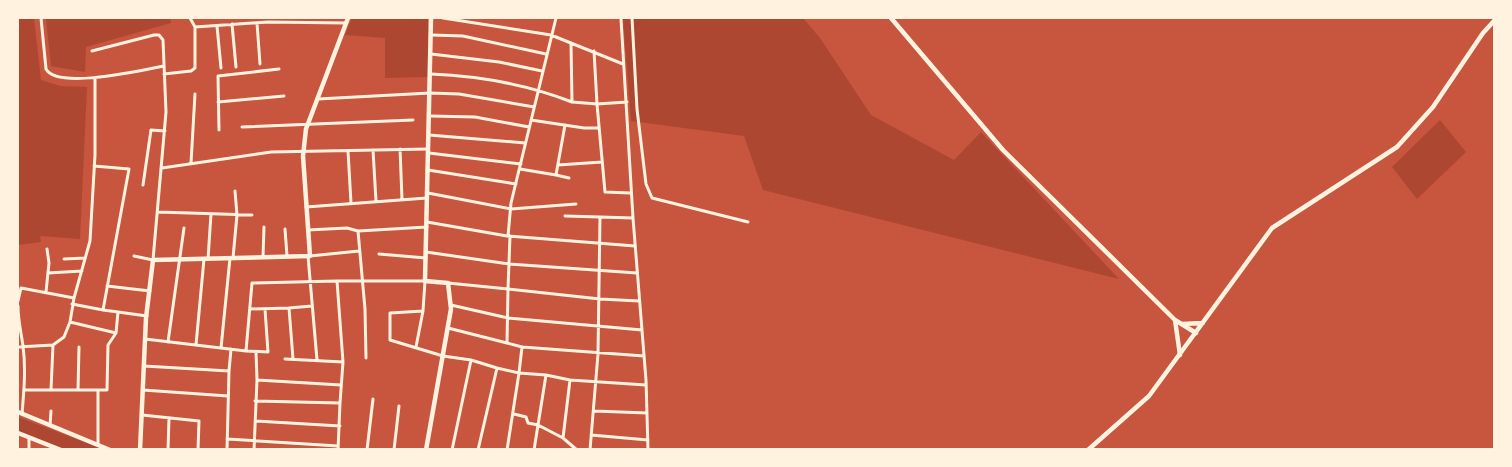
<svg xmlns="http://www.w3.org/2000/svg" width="1512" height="467" viewBox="0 0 1512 467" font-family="'DM Sans',sans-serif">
<rect width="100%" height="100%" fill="#c8553d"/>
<path fill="#ae4732" d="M18,18H34L41,80L61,86L87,87L80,239L40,236L41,242L18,245Z
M46,18H170L171,23L86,47L85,72L51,66Z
M352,18H428V77L385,78V38L345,35Z
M623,18H803L820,38L871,115L954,160L981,132L1119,279L763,190L744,136L631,121Z
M1440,120L1466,152L1417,199L1392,167Z
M18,417L103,449H63L18,432Z"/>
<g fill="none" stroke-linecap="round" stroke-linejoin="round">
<path stroke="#fff3e0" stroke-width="3" d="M41,18L46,69C57,90 143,70 164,66
M443,18L551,35L623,64
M556,18L511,203L508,236L635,246
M632,18L637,109L646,184L652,198L748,222
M257,23L260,64
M232,24L236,67
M217,26L221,68
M195,27L268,22L346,23
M432,35L463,36L546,54
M571,43L572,102L597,104L594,51
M92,51L154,35H159L163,40L166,112L153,260L134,256
M431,54L499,62L542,71
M164,74L191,71L195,68V27L190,18
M431,74C480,76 526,84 572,102
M318,99L430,93L459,94L534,107
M218,102L284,96
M627,102L597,104L605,192L630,193
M430,116L475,117L529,127
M531,120L584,128H599
M242,127L413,120
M219,130L218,76L279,69
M429,135L525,143
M400,149L402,199
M373,150L376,201
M348,151L351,203
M429,153L521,164
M191,163L195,94
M558,165L602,162
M162,168L271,152L428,149
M520,169L556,175L565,125
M428,170L516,184
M556,175L569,178
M143,185L151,130L165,131
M428,193L511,209L576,204
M306,207L427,198
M158,212L252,215
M565,216L600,217
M633,218L646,380L648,450
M427,222L507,236
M285,229L287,256
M308,230L347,228L358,231
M426,252L509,264L637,273
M379,254L426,258
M308,256L317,360
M310,256L359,251
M263,257L264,227
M233,258L237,215L235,191
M64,259L85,258
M208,259L211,214
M48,273L82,271
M337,281H425L423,311L390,313V340L443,356L471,360L452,450
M448,283L508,289L510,236
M107,286L150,291
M46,292L49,263L47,249
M18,301L21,288L74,298
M72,304L103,310
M451,305L508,318L642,330
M18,306C18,320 21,332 23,346C26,368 24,391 22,414
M251,309L289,308
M118,312L147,316
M70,322L116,333
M448,328L507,343
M145,339L246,351L268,352L265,309
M168,342L184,228
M196,345L204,259
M18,347L53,345L64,337L70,322L74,298L90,241L95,155V78
M416,347L423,311
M522,347L644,356
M221,348L230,258
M246,351L252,283L337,281L343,362L285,359
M366,358L365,309L358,231L427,227
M293,359L289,308L312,306
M471,360L497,368L478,450
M144,366L229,371L227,450
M497,368L519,373L507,450
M229,371L231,349
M546,375L570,380L563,438L577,450
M257,380L341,385
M570,380L646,385
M25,390H107L108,345L116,333L118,312L103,310L129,169L94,166
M51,390L53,345
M78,390L79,347
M143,390L228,396
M255,401L340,403L338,450
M340,403L343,362
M594,411L647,413
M514,414L526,417L528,423L538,425L563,438
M142,415L199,421L198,450
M256,421L340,426
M50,425L51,411
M591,435L648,440
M227,439L338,446
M98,445V390
M29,450V438
M168,450L169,418
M254,450L257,380L256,352
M367,450L373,399
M394,450L399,406
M534,450L546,375L519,373L522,347L507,343L508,289L600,299L639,301
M590,450L598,354L600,217L633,218L621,19"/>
<path stroke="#fff3e0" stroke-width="4.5" d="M891,18L1003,150L1175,320L1196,333
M1175,320L1180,355
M140,450L146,318L153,260L310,256L303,156L306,129L348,18
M426,450L451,309L448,283L425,281L431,18"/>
<path stroke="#fff3e0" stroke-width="4.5" d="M1182,324L1203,323
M18,412L110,450
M18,433L61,450
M1088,450L1149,396L1272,228L1397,147L1433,107L1483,33L1494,21"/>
</g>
<rect width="1512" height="467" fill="none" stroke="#fff3e0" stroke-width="38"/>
</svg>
